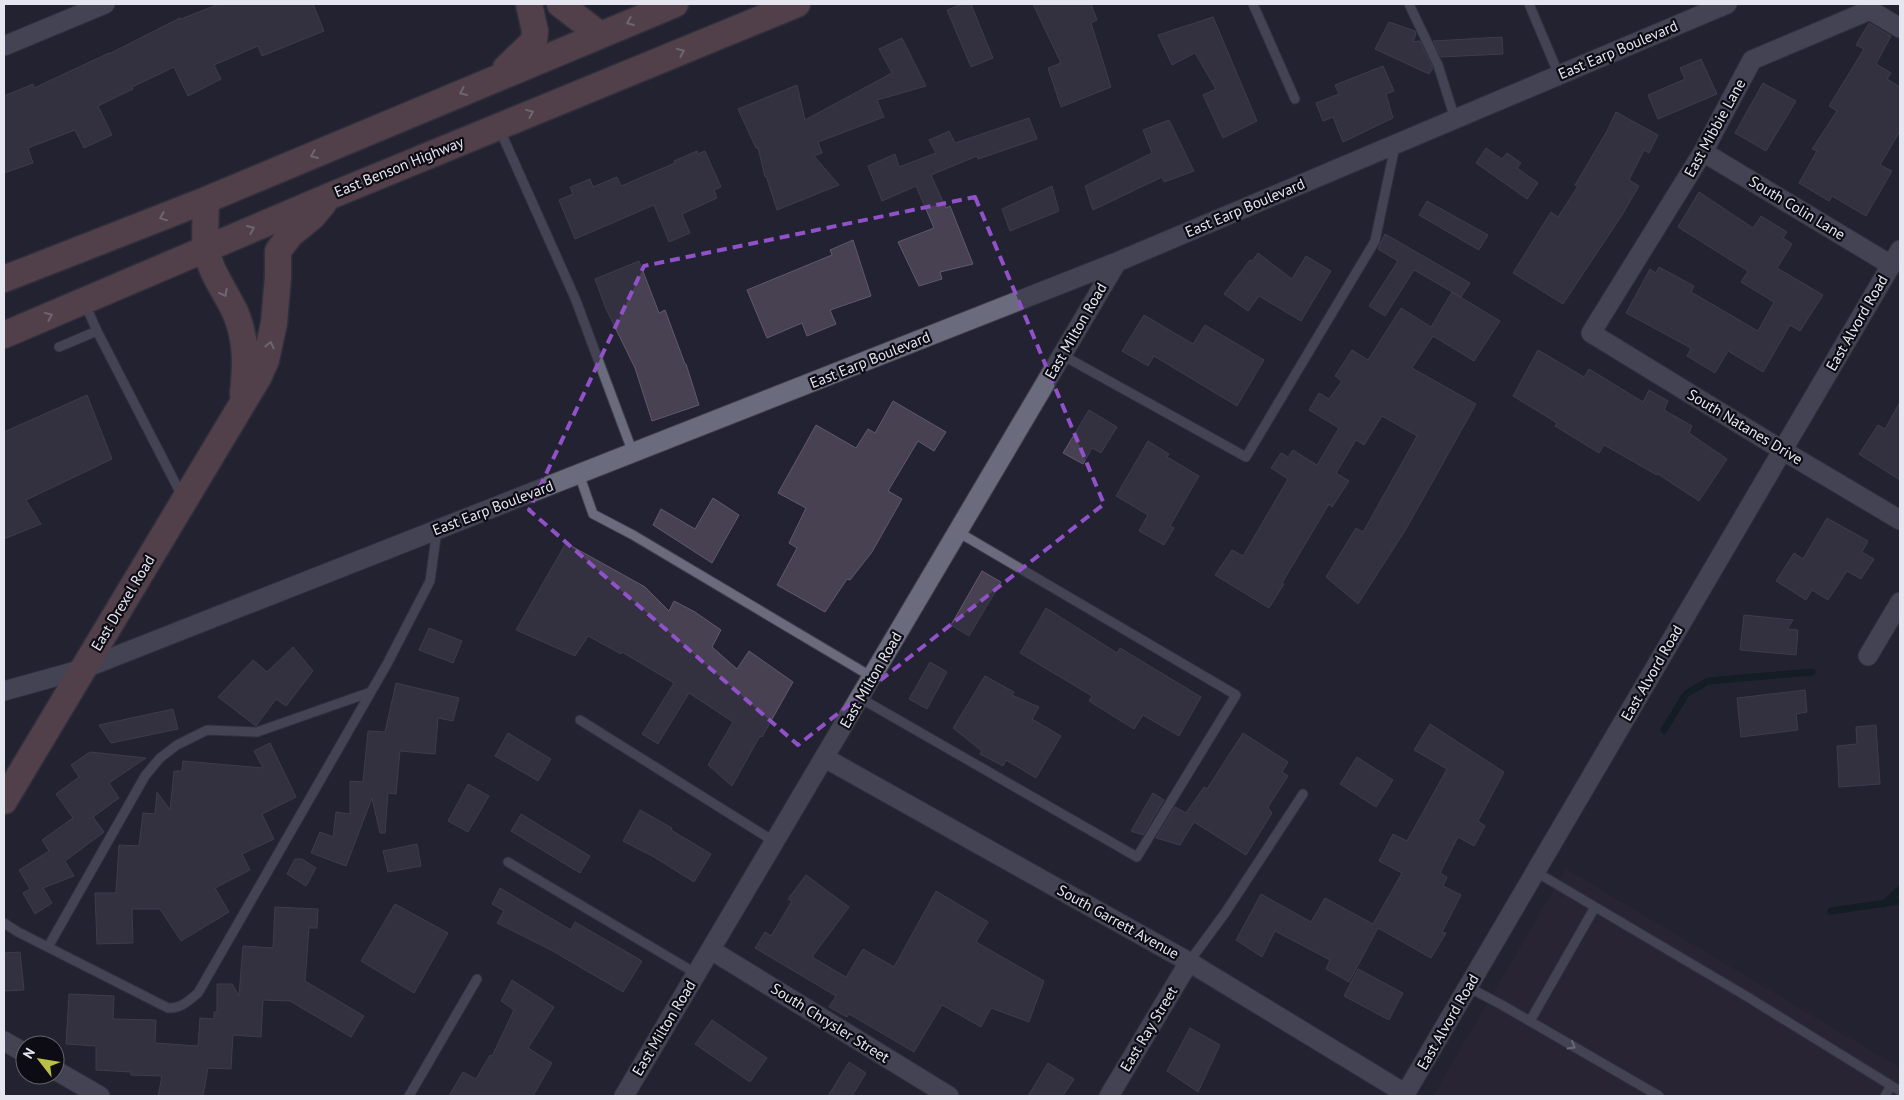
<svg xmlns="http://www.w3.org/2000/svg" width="1904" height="1100" viewBox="0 0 1904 1100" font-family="'PT Sans',sans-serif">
<rect width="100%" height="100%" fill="#222232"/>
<path fill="#302737" d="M1566,869L1900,1068V1096H1433Z"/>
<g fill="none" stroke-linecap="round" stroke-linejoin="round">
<path stroke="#041416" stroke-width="7" d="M1664,730L1686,694L1708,681L1812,672
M1884,904L1900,889
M1831,911L1900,901"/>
</g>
<path fill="#484152" stroke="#61596b" d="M219,4H313L324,31L262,56L258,46L214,65L221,79L188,96L174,67L132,87L133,89L98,106L112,135L84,148L75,130L28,148L33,163L4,173V96L33,84L34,88L109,53V54L180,18L181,19Z
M962,4H971L993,58L971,67L947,10Z
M1033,4H1091L1097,20L1091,23L1111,87L1061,107L1048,68L1061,63Z
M1213,17L1257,121L1223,138L1203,95L1216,89L1195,53L1172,65L1158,35Z
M1389,22L1415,31L1416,34L1413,42L1420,41L1433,68L1429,74L1375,49Z
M1869,23L1891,36L1876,64L1891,73L1887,79L1900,87V131L1880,165L1892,171L1866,216L1832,196L1829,201L1799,183L1817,151L1812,149L1837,111L1829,106L1864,49L1856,45Z
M1502,37L1503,54L1441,57L1433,41Z
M902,38L926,86L877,100L884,117L818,142L822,153L814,156L839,185L777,210L766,176L765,177L758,148H756L738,109L797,85L805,120L892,73L879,49Z
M1701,59L1717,94L1658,119L1648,95L1685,79L1680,68Z
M1383,66L1394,91L1386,94L1393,118L1343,142L1333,117L1323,121L1316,103L1339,94L1335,85Z
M1763,83L1796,101L1766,151L1735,133Z
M1616,112L1658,135L1649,153L1644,150L1629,180L1639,186L1622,215L1563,304L1513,273L1551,212L1558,217L1578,186L1575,185L1607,131Z
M1029,118L1037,139L978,159L977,156L931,175L946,208L950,206L973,264L940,272L942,279L919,286L898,242L934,228L916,186L882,201L868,166L895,154L899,167L936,153L929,140L949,131L955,143Z
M1169,120L1194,171L1164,182L1162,177L1093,210L1085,186L1152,153L1143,130Z
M1486,148L1502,159L1507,153L1521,163L1517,168L1538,183L1527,199L1476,163Z
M697,151L698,154L705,151L721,187L714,190L717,198L682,214L690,233L669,242L654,205L575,239L559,200L573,194L570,187L590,179L593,187L617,177L621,186L675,163L674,161Z
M1052,186L1059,211L1010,231L1002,209Z
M1699,192L1753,228L1761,216L1787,232L1783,238L1792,244L1777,268L1823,295L1800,331L1790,325L1763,372L1728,351L1715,373L1687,356L1691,348L1626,313L1650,269L1656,273L1659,267L1694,286L1691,292L1758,331L1774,302L1741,282L1748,271L1678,227Z
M1427,201L1488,235L1479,250L1419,215Z
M1385,234L1470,283L1461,297L1414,270L1385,316L1369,306L1398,261L1378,249Z
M853,240L871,296L830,310L836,324L807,336L802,323L767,338L747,290L832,255L830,250Z
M1258,253L1292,279L1306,256L1331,271L1301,321L1259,296L1248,311L1224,294L1250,260L1252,261Z
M639,261L659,313L665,310L685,364H686L699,405L652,421L635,368L606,309L595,279Z
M1452,292L1500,321L1474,361L1433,336L1412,368L1476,404L1406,529L1358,604L1326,577L1356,528L1363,532L1417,436L1382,416L1364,445L1356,440L1336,473L1349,481L1332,507L1329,504L1282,583L1284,584L1269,608L1215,575L1232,550L1243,556L1288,479L1271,468L1281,453L1288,457L1293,450L1317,465L1339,428L1309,410L1319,393L1329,399L1342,381L1335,376L1352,350L1368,360L1401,308L1431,327Z
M1144,315L1193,344L1205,325L1264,360L1237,406L1154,356L1148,366L1122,351Z
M1538,350L1584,377L1589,369L1643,402L1649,390L1668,401L1664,410L1692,426L1689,433L1727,459L1699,501L1658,474L1657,475L1604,445L1599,453L1555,426L1557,423L1513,396Z
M87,395L112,459L26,500L41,524L4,539V432Z
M893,401L946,432L934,451L918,441L888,491L902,499L872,552L850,580L847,579L825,612L777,585L797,548L789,543L806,508L778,493L816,425L856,448L868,429L875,433Z
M1900,402V480L1859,454L1878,425L1885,429Z
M1089,410L1117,427L1101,453L1092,448L1083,464L1063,453Z
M1148,441L1169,454L1167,457L1199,476L1170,526L1174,528L1164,545L1139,531L1148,515L1116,496Z
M713,498L739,515L712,563L653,525L661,509L695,529Z
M1827,518L1868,541L1862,552L1874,559L1861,579L1847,571L1828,600L1812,590L1806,600L1776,581L1794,553L1803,559Z
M566,543L645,587L669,611L674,601L695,612L721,630L712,647L737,669L749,651L793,682L762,737L760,736L732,786L708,765L733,722L689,693L658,744L642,734L674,683L622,652L621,654L588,636L575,656L516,630Z
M982,571L1001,582L969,636L951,625Z
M1046,608L1117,653L1120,648L1201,697L1179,736L1143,715L1134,729L1089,701L1092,696L1020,653Z
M1744,615L1793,620L1787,629L1798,630L1796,655L1740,650Z
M429,628L462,641L453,663L419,650Z
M293,647L313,671L286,706L276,699L256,726L218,697L253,660L267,672Z
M930,662L947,672L927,709L909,699Z
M985,676L1014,692L1012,695L1039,707L1032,719L1061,736L1036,778L1006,760L1003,766L980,754L982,751L953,728Z
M396,683L459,698L453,721L438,718L435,754L400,751L396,794L388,793L385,833H380L372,798L346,866L311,853L320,832L333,837L336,812L350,814V781L363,782L368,731L385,732Z
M1805,690L1807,712L1796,714L1798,730L1741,737L1737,698Z
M173,709L178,729L111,743L99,725Z
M1430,724L1504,772L1478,821L1485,826L1474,846L1458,837L1440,873L1447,877L1443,886L1461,895L1442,932L1446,933L1431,958L1378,928L1349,982L1326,969L1330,960L1275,931L1262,957L1236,940L1261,894L1311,922L1325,898L1373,924L1402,873L1379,861L1393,834L1407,841L1447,769L1414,750Z
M1876,725L1880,784L1839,787L1837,746L1857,744L1856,727Z
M508,733L551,759L538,781L495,756Z
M1243,733L1288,762L1282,772L1288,776L1268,807L1272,813L1246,855L1194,822L1180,845L1156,838L1175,807L1186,813L1204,787L1207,789Z
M270,743L296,797L262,814L274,839L242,854L250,870L215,888L229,912L181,941L160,909H132L133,943L97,944L95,893H116L119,845L139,846L143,813L155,814L157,792L170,810L174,771H182L183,761L263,768L254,751Z
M90,752L146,758L109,783L119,798L93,817L104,832L65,861L74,876L43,888L52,903L35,914L23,893L30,889L19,870L49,851L42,840L73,818L56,794L79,777L71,765Z
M1357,757L1393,780L1376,807L1340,784Z
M468,784L489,796L468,832L448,821Z
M1153,793L1164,800L1143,835L1131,831Z
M640,810L672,828L671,830L711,854L694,882L654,857L623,841Z
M521,814L590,856L580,873L511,831Z
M417,844L421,866L388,872L383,851Z
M295,859H302L316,868L306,886L287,874Z
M806,875L849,907L812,957L846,977L863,949L894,967L936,891L988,922L976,942L1044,981L1029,1022L991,1008L981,1027L942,1005L914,1052L849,1014L847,1017L829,1007L836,996L755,948L765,932L771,936L792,901L788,899Z
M500,888L571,930L575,922L642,961L623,992L551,950L497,923L504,911L492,904Z
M395,904L448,933L414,993L361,961Z
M275,907L318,909L317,928H309L305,981L364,1016L351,1037L290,1001L263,1000L261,1037L233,1035L231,1069L208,1068L203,1096H158L162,1076L131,1075V1072L96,1070V1046L66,1044L69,994L114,996L113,1019L156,1020L155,1043L198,1046L200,1018L214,1019V1012H217V984H232L239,996L243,946L273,948Z
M20,952L24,990L4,991V953Z
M1358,969L1403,993L1389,1020L1344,996Z
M512,980L554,1007L528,1048L552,1063L533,1096H449L463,1072L476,1079L490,1055L492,1056L514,1010L501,1001Z
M712,1020L767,1058L750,1082L695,1044Z
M1190,1028L1220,1045L1198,1092L1167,1071Z
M849,1062L866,1073L852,1096H828Z
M1048,1063L1074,1079L1063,1096H1028Z"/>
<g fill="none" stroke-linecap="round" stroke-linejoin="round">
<defs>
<path id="lane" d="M1253,4L1295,99
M1409,4L1438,65L1455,119
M1529,4L1559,75
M499,128L575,298L633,453
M85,304L97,331
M59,347L97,331L182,496
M1062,355L1246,457L1375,241L1395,146
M579,474L593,514L633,535L872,677
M860,698L1137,857L1236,695L958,532
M580,720L775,842
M508,862L697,974
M1536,872L1746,996L1900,1091
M4,923L18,932L168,1008C181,1009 188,1001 198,993L387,664L430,581L437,530
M48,947L145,776L160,758L177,745L207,730L257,732L371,692
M1189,962L1225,913L1303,794
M1468,987L1502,1005L1659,1096
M1530,1021L1595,907
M409,1096L477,979
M1885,1096L1891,1086"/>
<path id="street" d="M1900,28L1870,10L1752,60L1703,152L1591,333L1782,450L1900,520
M4,46L105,4
M1703,152L1891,265
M1868,656L1900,602
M4,691L83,669L1117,262L1727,4
M825,758L1189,962L1406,1094
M711,950L949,1096
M4,1041L25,1053
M55,1070L100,1096
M624,1096L1117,262
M1109,1096L1189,962
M1404,1096L1900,250"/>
<path id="secondary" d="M560,4L600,35
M506,68L534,41L535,31L529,4
M206,200C206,215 204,232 206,247C209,271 226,292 236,314C247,341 246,366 243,394
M4,279L206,200L675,4
M4,335L330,196L797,4
M4,801L259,376L266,360L274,323L278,277V251L290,235L312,217L323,204"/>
</defs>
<use href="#lane" stroke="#40404d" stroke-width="11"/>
<use href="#street" stroke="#40404d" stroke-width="21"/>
<use href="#secondary" stroke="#40404d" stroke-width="29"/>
<use href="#lane" stroke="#6b6b7e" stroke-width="9"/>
<use href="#street" stroke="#6b6b7e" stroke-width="19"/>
<use href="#secondary" stroke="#8b6266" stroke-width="26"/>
</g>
<defs><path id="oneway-chevron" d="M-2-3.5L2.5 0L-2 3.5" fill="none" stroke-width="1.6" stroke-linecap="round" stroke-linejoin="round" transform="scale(1.25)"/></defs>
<g stroke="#c6b8c0">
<use href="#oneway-chevron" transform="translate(630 22) rotate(157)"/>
<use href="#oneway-chevron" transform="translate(681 52) rotate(-22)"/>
<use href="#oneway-chevron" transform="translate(463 92) rotate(157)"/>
<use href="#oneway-chevron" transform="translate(530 113) rotate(-22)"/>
<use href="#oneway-chevron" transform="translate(314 155) rotate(157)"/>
<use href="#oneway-chevron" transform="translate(163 217) rotate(159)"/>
<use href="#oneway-chevron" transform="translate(251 229) rotate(-23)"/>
<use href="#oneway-chevron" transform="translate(224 293) rotate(62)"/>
<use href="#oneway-chevron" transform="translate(49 316) rotate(-22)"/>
<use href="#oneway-chevron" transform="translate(270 345) rotate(-77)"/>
</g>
<use stroke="#bbbbc9" href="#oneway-chevron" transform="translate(1572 1046) rotate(30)"/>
<path d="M0 0H1904V1100H0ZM975,197L1104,504L798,745L529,510L644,266Z" fill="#222232" fill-opacity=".55" fill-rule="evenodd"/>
<path fill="none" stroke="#9051c9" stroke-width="4" stroke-dasharray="10 6" stroke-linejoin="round" d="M975,197L1104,504L798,745L529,510L644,266Z"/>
<g text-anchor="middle" stroke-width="4.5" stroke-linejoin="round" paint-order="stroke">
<g font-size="15" fill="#e6e6f1" stroke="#0d0c14">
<text transform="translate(1618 50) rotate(-23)" y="5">East Earp Boulevard</text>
<text transform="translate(1715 128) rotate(-61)" y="5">East Mibbie Lane</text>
<text transform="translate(399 167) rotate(-22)" y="5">East Benson Highway</text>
<text transform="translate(1245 208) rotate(-23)" y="5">East Earp Boulevard</text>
<text transform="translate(1797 208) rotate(31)" y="5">South Colin Lane</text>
<text transform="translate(1857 323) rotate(-60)" y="5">East Alvord Road</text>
<text transform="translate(1076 331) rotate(-60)" y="5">East Milton Road</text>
<text transform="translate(870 360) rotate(-22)" y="5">East Earp Boulevard</text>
<text transform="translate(1745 427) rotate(31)" y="5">South Natanes Drive</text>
<text transform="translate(493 508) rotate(-21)" y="5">East Earp Boulevard</text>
<text transform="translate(123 603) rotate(-59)" y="5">East Drexel Road</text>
<text transform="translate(1652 673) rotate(-60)" y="5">East Alvord Road</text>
<text transform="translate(871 680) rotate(-60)" y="5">East Milton Road</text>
<text transform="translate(1118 922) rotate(29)" y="5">South Garrett Avenue</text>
<text transform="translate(1448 1022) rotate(-60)" y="5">East Alvord Road</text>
<text transform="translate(830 1023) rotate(32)" y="5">South Chrysler Street</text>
<text transform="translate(664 1028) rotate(-59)" y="5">East Milton Road</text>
<text transform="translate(1149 1029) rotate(-59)" y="5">East Ray Street</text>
</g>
</g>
<rect width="1904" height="1100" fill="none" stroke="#e6e6f1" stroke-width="10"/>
<g transform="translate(40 1060) rotate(301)"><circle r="24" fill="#0d0c14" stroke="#64636c"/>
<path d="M0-4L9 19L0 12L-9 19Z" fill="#bbc044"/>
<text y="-8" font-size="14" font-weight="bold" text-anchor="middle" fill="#e6e6f1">N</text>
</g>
</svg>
